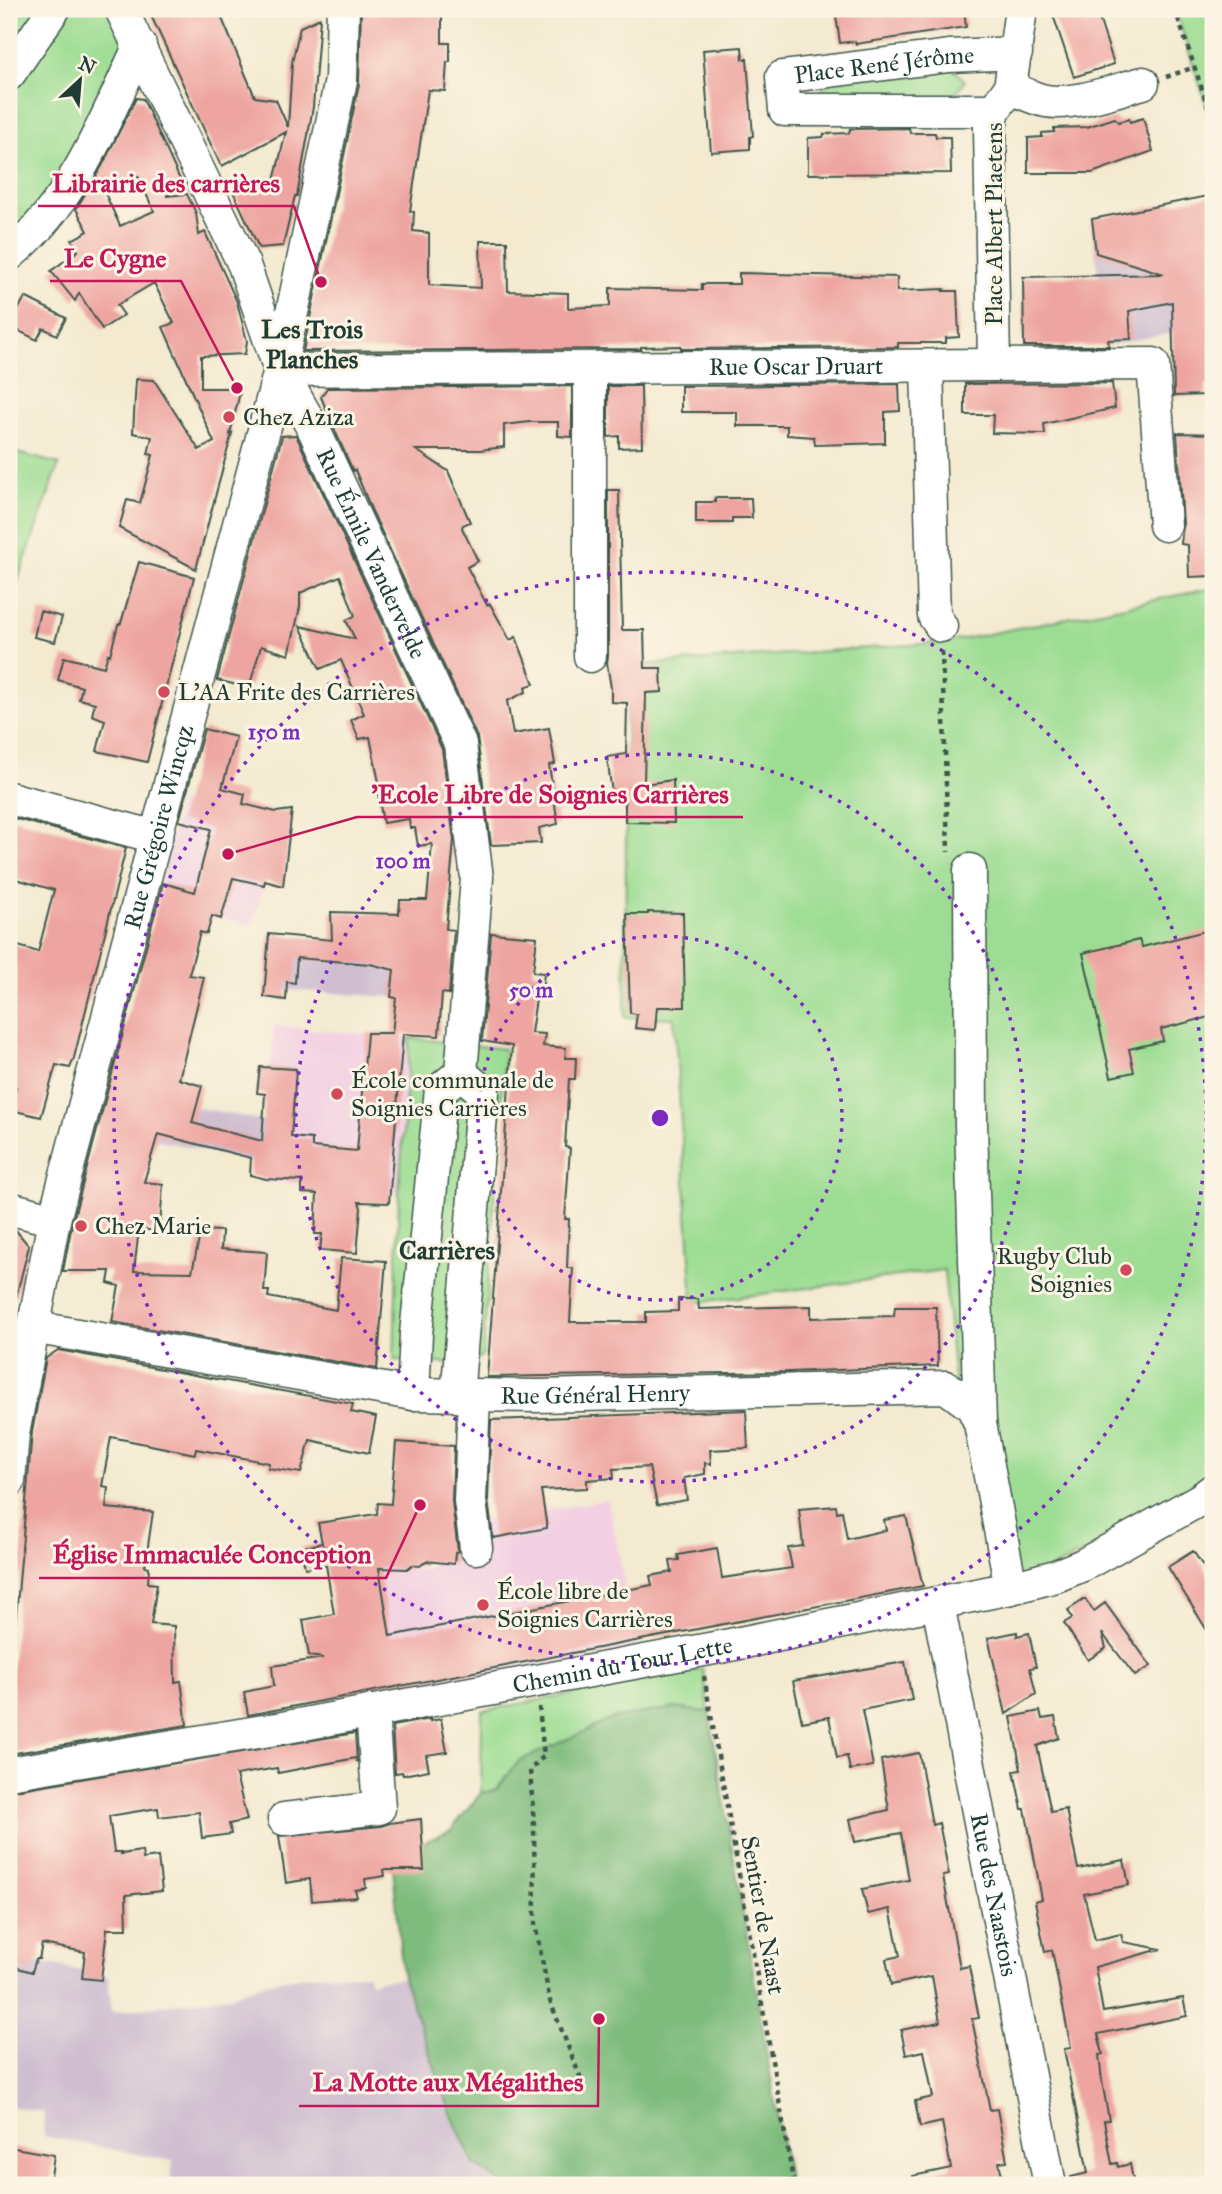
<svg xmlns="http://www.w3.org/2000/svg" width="1222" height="2194" viewBox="0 0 1222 2194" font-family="'IM FELL Great Primer',serif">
<rect width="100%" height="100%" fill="#fcf5e5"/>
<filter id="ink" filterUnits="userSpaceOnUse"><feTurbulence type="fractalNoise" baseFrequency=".0143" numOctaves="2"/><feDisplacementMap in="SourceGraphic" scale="14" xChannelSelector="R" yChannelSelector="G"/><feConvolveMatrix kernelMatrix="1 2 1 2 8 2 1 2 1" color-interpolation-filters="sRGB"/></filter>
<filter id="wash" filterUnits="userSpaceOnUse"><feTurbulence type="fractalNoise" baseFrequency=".00686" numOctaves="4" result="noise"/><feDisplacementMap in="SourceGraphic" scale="28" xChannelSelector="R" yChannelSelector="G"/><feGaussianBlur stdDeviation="1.57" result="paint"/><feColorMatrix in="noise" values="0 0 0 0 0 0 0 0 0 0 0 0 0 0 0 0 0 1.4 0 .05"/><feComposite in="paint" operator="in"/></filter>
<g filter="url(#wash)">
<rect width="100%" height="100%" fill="#f3ead0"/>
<path fill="#f2cfe2" d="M181,802L291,828L283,886L265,881L253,926L156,902Z
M274,1026L410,1038L399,1193L261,1181Z
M608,1500L637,1649L356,1704L327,1551L390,1560L424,1571L434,1564L437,1555L463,1557L466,1519L484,1520Z"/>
<path fill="#cfbdd0" d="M1213,200V330L1172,333L1109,345L1091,223Z
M281,943L409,951L405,998L276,989Z
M111,1082L199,1108L265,1121L261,1164L155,1139Z
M9,1955L108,1977L112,2012L231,1996L263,1983L311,1975L368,1974L369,1982L403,1978L452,2116L474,2164L504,2185H170L173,2161L43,2136L44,2112L9,2106Z"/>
<path fill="#9ddd93" stroke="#5e8d64" stroke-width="2" d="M9,9H109L131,57L78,169L9,245Z
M1175,9H1213V125Z
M950,65L965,81L951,100L818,94L831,80Z
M9,451L59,464L9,605Z
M1213,588V1490L1011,1588L955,1393L944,1270L693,1303L674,1018L625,1017L627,666L949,642Z
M410,1038L505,1049L483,1355L468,1365L394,1360L399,1193Z
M703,1669L709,1712L673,1708L519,1761L496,1790L481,1793L482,1711Z"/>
<path fill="#7ebc7d" stroke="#4e7c58" stroke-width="2" d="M673,1708L709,1712L789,2185H504L474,2164L452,2116L403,1978L392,1857L451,1830L481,1793L496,1790L519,1761L614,1718Z"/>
<g id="blocks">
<path fill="#eea5a1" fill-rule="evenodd" d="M148,9H218L255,97L276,100L288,127L292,63L300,27L320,18L313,107L297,196H295L283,246L259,248L232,189L273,185L286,132L222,166L220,164Z
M361,9H442V43H450V62H447L445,91L428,90L410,211L414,212L413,231L429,233V285L481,288L480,241H507L508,291L568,293V308L610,306V288L702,290V284H739V273L897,277V291L944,289L943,291H957L959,337L946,338V343H898V347L681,349V346L641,347V349L303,351L359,84Z
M835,9H964L966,27L856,44L855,41L840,43Z
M1051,9H1096L1114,64L1074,77Z
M742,47L743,59H747L753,136L750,137V149L711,152L703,50Z
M136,98L143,99L183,186L166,196L187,194L196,213L199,235L205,232L237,302L247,341L245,354L201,356V388H241L230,434L232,433L196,569L119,528L127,500L140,503L153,455L148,454L152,437L133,433L136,379L154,380L199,450L214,442L163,327L174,323L154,283L117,305L124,315L102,329L79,293L75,301L51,271L78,251L72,240L88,231L76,209L102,166ZM138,176L154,211L120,226L104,191Z
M1115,118L1118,122L1129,119L1130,122L1143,118L1153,151L1092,173H1028V138L1042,137V133L1054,132V128L1087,127Z
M909,128L910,133H935L936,137H950L951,173L808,174V138L823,137L824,134L849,133L850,129Z
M1213,195V385H1206V395L1174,396L1172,302L1129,311L1131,339L1108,340L1109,346H1024L1023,277L1164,274L1096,253L1092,219Z
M25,297L66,318L57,335L43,328L37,340L9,326V319L14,308L18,310Z
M1112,383L1115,408L1044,424L1045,434L992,433L993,415H965V384Z
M899,384L900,411L885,412V443L815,445L814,437L787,435V426H737V412H681V386Z
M572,386V437L558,436V422H530L504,425V447L480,450H416L448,471L470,522L463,525L462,528L478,561L467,567L487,605L490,604L510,640L516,637L534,684L525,687L526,692L507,701L513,734L549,728L555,764L549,765L558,824L539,828L541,843L491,845L477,737L371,509L355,470L353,471L336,433L321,397L327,388Z
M608,386H641L642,447L619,448V436L608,437Z
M1177,433L1213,434V576L1189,577L1188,545L1181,544L1183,524Z
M296,435L442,749L454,840L446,929L454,930L449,994L442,993L439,1036L403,1034L389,1203L359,1202L361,1208L357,1253L320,1250L322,1234H315L317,1194L302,1193V1181L266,1179L250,1175L251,1158L158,1134L144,1182L163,1184L160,1226H156V1231L139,1229L134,1271L192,1272L201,1230L222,1231L221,1249L267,1252L264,1291H269L268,1297L336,1310L341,1258L386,1261L377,1369L112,1322L119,1286L108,1283L110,1271H63L72,1224L163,883L195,892L211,829L179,821L204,729L236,737L222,788L245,794L243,804L276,812L292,810L283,886L265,881L264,885L233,878L221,919L212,916L207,934L200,932L189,975L204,977L179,1079L202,1086L192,1123L262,1141L265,1094L257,1093L260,1067L296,1069L291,1137L312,1139V1147L357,1151L367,1033H392L396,998L391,997L394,970L370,964L297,958L295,983L287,982L286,1000L264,997L269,934L332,940L331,912L399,914L400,900H427L432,844L418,846L415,828H410L409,819L383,823L378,793H381L370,737L359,739L351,720L364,714L341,660L320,669L300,626L355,639L346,620L355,616L340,576L300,593V607L289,655L261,646L249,688L217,680L282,436Z
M608,490H619L622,630H644L645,668H661L662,692L646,693L644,784L673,780L674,823L625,822V800H613L607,757L626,754L627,703L611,702V688L607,663L608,656Z
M715,498H751L752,518H732V523H696V502H715Z
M139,562L194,577L147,762L97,751L105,720L92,715L95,703L79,699L82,687L58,680L64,657L104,667L108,654L110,655L118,625L121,623Z
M40,611L62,617L55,642L34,637Z
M9,817L126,848L74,1058L70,1068L56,1065L41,1117L11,1110L16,1087L9,1085V943L38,952L54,890L9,877Z
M648,912L683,913L685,1007H657L655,1030L635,1028L637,1014L630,1013L627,914H648Z
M1213,929V1016L1161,1029L1163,1041L1129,1049L1134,1072L1111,1077L1083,953L1139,940L1142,947Z
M491,933L537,937L533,972L544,973L542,992H537L531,1033L545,1034L543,1046L566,1048L565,1058H576L575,1079H569L565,1147L570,1148L565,1219H569L567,1268H573L570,1322H646V1312L678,1311V1299H698L699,1309L811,1306V1318L894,1316L895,1307H936L938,1366L788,1372L487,1377L512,1046L482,1041Z
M9,1227L14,1228L29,1246L16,1297H9Z
M58,1350L353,1404L351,1412L376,1417L369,1453L310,1440L301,1473L268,1468L269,1463L196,1449L195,1454L111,1437L102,1486L108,1487L106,1508L153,1512L145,1566L149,1567L148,1583L157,1584L151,1624L174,1626L175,1682L181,1681L187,1725L9,1754V1698L32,1432L46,1358Z
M746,1410L748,1448L710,1450L711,1464L705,1463V1474L684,1478L687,1500L657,1505L649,1467L613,1469L614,1478L587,1480V1488L541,1490L547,1528L493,1538L488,1500L491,1420Z
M396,1442L454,1446L452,1501L458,1551L455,1553L454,1564L426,1561L420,1566L412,1565L407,1569L379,1568L390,1636L652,1585L650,1576L672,1572L670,1561L679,1560L678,1555L717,1548L722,1578L792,1568L788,1548L803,1546L799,1509L836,1506L837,1512L842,1511L847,1539L886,1530L884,1520L906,1516L923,1586L248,1715L244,1692L274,1686L272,1666L323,1658L309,1656L303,1620L334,1614L326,1565L305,1568L301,1548L322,1543L318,1523L377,1514L378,1503L391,1504Z
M1193,1551L1213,1581V1640L1168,1567Z
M1085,1599L1094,1611L1105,1603L1151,1666L1135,1676L1102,1633L1106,1648L1088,1660L1064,1623L1072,1618L1068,1610Z
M1017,1632V1636L1029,1633L1036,1667L1030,1668L1036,1694L1006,1714L988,1638Z
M905,1662L912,1700L862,1710L873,1766L850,1770L847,1756L837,1758L829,1717L802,1722L793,1681Z
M1040,1711L1042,1719L1055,1717L1059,1738L1037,1746L1051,1812L1066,1809L1078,1869L1124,1860L1129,1885L1084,1894L1095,1940L1121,1934L1123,1942L1161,1949L1095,1967L1103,2012L1183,1998L1187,2016L1098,2034L1103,2054L1099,2055L1102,2081L1109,2120L1104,2121L1112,2164L1117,2163L1118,2167L1130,2164L1134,2185H1072L1071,2177L1088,2173L1064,2049L1071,2048L1052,1950L1045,1952L1035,1901L1042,1899L1025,1809H1022L1014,1771L1021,1770L1011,1717Z
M430,1719V1721L441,1719L447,1752L426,1755L429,1770L403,1775L402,1772L395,1773L392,1726Z
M355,1733L357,1762L356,1758L278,1773L277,1768L236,1775L247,1820L229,1824L231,1834L202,1838L199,1812L159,1817L158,1808L109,1816L114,1852H121V1854L142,1851L143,1859L158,1857L162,1891L126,1895L127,1929H107L101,1980L82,1978L85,1952L42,1944L39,1959H36L32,1972L11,1966L15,1949L9,1948V1791Z
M919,1753L932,1825L939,1823L944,1848L949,1875L943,1876L960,1968L969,1966L979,2018L972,2019L990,2110L997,2109L1007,2161L999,2162L1004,2185H914L913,2176L951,2168L942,2122L920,2127L915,2101L933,2097L924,2051L906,2055L901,2030L940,2022L932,1976L891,1985L886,1959L900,1956L890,1909L868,1914L862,1889L909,1880L901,1833L855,1842L850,1819L889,1810L881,1760Z
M421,1819L424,1870H384L385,1876L365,1879L366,1888L355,1890L357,1897L312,1901L310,1879L286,1883L279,1836L381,1826L390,1823Z
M9,2147L54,2155L50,2184L9,2178Z"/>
</g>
</g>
<g filter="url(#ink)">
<use href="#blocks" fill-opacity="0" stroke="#3f574b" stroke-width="2"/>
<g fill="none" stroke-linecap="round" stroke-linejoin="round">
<defs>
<g id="minor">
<path id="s1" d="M121,9L244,265L280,370L314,430L460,744L477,878L461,1073"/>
<path d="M9,74L54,9"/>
<path d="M1010,88C1022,92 1034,99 1046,101C1074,106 1115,90 1143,83"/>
<path id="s2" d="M994,110H785L782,77L949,56L1016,53"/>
<path d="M9,255C75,201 105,120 140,45"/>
<path d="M994,365L990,127L994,110L1010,88L1021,9"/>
<path d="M927,366L934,616L941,626"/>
<path d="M590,368V656"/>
<path id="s3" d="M280,370L1153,364L1165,525"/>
<path d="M9,798L156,837"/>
<path d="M970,870L971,1125L980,1423"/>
<path d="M9,1208L54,1220"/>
<path id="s4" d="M32,1327L413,1394L537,1396L946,1387L972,1406L980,1423L1011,1588"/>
<path d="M413,1394L416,1334L441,1089L461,1073L483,1092L457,1396"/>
<path d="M474,1396L470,1501L476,1548"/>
<path id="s5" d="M9,1481L13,1434L54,1220L280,370L341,80L343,9"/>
<path id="s6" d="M938,1604L1050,2185"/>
<path id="s7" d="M9,1773L282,1728L720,1647L1011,1588L1056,1576L1083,1565L1201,1499L1213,1490"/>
<path d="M284,1819L379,1808L372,1711"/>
</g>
</defs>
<use href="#minor" stroke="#3f574b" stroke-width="35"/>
<path stroke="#3f574b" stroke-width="4.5" stroke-dasharray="5 5" stroke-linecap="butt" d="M1175,9L1213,122
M1166,77L1195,67
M942,651L948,852
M704,1676L794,2185
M539,1707L544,1756L530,1770L534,1825L535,1924L550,2001L583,2084"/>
<use href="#minor" stroke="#fff" stroke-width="32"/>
</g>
</g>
<g fill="none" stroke="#7b2cbf" stroke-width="3.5" stroke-dasharray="3.5 7">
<circle cx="660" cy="1118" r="182"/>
<circle cx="660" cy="1118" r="364"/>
<circle cx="660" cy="1118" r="546"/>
</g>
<g fill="#d1495b" stroke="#fcf5e5" stroke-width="2.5">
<circle cx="229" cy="417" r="7"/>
<circle cx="164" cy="692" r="7"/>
<circle cx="337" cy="1094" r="7"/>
<circle cx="81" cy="1226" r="7"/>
<circle cx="1126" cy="1270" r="7"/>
<circle cx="483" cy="1605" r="7"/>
</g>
<g text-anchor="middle" stroke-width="6" stroke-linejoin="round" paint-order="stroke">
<g font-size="24" fill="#1f3d34" stroke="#fcf5e5">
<text dy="8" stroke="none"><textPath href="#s2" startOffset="345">Place René Jérôme</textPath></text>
<text transform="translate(994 224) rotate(-90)" y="8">Place Albert Plaetens</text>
<text dy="8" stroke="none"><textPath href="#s3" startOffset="516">Rue Oscar Druart</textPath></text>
<text dy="8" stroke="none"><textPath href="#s1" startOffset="600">Rue Émile Vandervelde</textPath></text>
<text dy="8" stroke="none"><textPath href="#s5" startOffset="672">Rue Grégoire Wincqz</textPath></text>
<text dy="8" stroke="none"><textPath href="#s4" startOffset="569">Rue Général Henry</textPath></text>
<text dy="8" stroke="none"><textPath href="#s7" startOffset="623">Chemin du Tour Lette</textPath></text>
<text dy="8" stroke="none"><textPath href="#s6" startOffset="296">Rue des Naastois</textPath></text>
<text transform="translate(763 1915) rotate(80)" y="8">Sentier de Naast</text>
</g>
<g font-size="24" fill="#1f3d34" stroke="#fcf5e5" text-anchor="start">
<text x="243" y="425">Chez Aziza</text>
<text x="178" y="700">L'AA Frite des Carrières</text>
<text x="351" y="1088">École communale de<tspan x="351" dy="28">Soignies Carrières</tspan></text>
<text x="95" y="1234">Chez Marie</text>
<text x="1112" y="1264" text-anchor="end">Rugby Club<tspan x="1112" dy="28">Soignies</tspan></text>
<text x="497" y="1599">École libre de<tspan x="497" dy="28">Soignies Carrières</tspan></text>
</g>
<g font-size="26" font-weight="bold" fill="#1f3d34" stroke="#fcf5e5">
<text x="312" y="338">Les Trois<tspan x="312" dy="30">Planches</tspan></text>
<text x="447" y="1259">Carrières</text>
</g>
</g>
<circle cx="660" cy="1118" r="10" fill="#7b2cbf" stroke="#fcf5e5" stroke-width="3.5"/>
<g font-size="21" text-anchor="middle" font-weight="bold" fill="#7b2cbf" stroke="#fcf5e5" stroke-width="6" stroke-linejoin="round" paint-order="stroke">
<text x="274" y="739">150 m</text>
<text x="403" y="868">100 m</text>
<text x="531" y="997">50 m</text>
</g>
<path fill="none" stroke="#c2185b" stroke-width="2.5" d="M321 282L294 206H38M237 388L181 281H50M228 854L357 817H743M420 1505L386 1578H39M599 2019L598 2106H299"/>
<g fill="#c2185b" stroke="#fcf5e5" stroke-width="2.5">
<circle cx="321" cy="282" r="7"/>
<circle cx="237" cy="388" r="7"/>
<circle cx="228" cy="854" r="7"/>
<circle cx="420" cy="1505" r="7"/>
<circle cx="599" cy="2019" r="7"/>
</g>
<g font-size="26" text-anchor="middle" font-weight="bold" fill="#c2185b" stroke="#fcf5e5" stroke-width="6" stroke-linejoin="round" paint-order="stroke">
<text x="166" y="192">Librairie des carrières</text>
<text x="115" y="267">Le Cygne</text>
<text x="550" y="803">'Ecole Libre de Soignies Carrières</text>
<text x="212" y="1563">Église Immaculée Conception</text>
<text x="448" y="2091">La Motte aux Mégalithes</text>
</g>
<rect width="1222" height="2194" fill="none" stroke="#fcf5e5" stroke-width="35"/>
<g transform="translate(80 80) rotate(26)" stroke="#fcf5e5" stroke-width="5" paint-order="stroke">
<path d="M0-5L12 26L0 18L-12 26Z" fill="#1f3d34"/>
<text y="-10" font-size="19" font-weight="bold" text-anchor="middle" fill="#1f3d34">N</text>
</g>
</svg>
